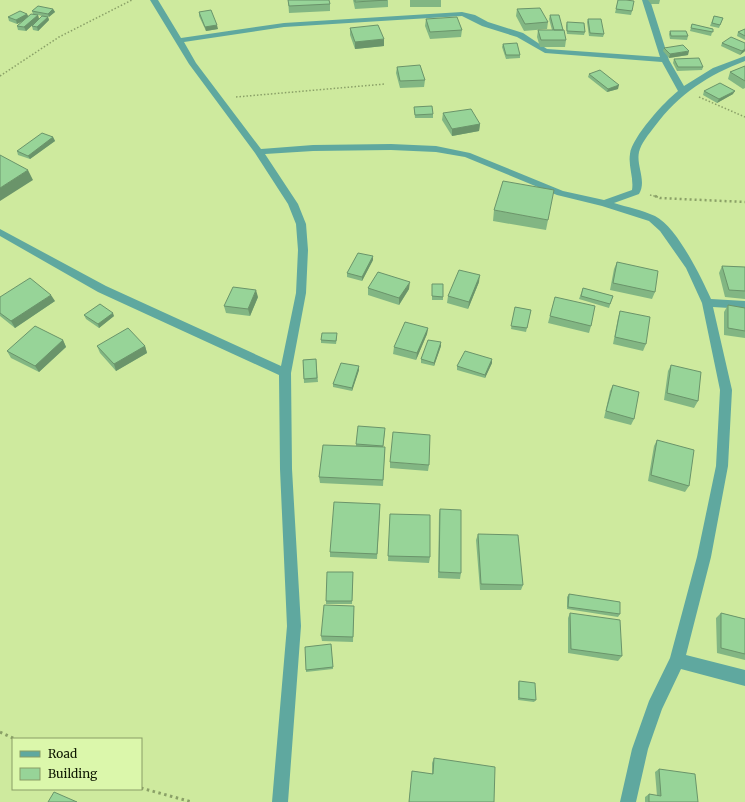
<svg xmlns="http://www.w3.org/2000/svg" width="745" height="802" viewBox="0 0 745 802" font-family="Merriweather,serif">
<rect width="100%" height="100%" fill="#ceea9e"/>
<g fill="none" stroke-linecap="round" stroke-linejoin="round">
<path stroke="#8aa067" stroke-width="1.5" stroke-dasharray="1.5 2" stroke-linecap="butt" d="M0,76L59,37L132,0
M236,97L385,84
M699,97L745,117
M650,195L658,197"/>
<path stroke="#8aa067" stroke-width="2.5" stroke-dasharray="2 3" stroke-linecap="butt" d="M655,196L660,198L745,202"/>
<path stroke="#8aa067" stroke-width="3" stroke-dasharray="2.5 3.5" stroke-linecap="butt" d="M0,732L15,739
M141,788L192,802"/>
<path fill="#5fa89f" fill-rule="evenodd" d="M150,0H158L181,38L284,23L462,12L475,15L488,22L523,33L547,49L660,57L642,0H650L669,60L684,86L713,68L745,56V61C708,75 679,94 655,126C649,134 641,143 639,152C636,166 647,181 639,194L614,203C627,207 642,210 655,216C677,227 701,277 711,299L745,301V309L713,307L732,390L728,466L711,557L686,655L745,670V686L681,669L662,709L648,749L636,802H620L632,749L649,701L670,658L697,557L716,466L720,390L702,303L686,268L660,231L649,221L602,206L557,195L465,157L436,152L391,150L313,151L265,154L298,204L306,224L308,250L306,293L291,373L292,469L301,626L288,802H272L287,626L280,469L279,375L98,292L0,236V229L106,286L281,366L296,293L298,250L296,224L288,204L255,153L189,64ZM462,16L482,26L517,37L545,53L662,62L678,91C665,101 632,137 630,154C628,166 634,178 632,190L604,200L563,191L470,153L436,146L391,144L313,145L261,149L196,63L184,42L284,27Z"/>
</g>
<path fill="#82b683" d="M288,0L330,4V11L289,13Z
M353,0H388V7L355,9Z
M410,0H441V7H410Z
M618,0L632,11L631,15L615,13Z
M648,0H660L659,4H651Z
M53,9L55,12L48,17L49,20L38,31L33,30L32,26L42,16L38,15L39,19L26,31L18,30L17,26L22,21L17,24L9,21L8,17L27,14L28,16L33,14L32,11Z
M517,9L548,22L547,29L524,31L516,16Z
M199,12L218,29L206,31L199,16Z
M550,15L563,30L566,40L565,47H540L537,37L538,30H552L549,19Z
M714,16L723,18L719,28L710,26Z
M426,19L462,30L461,37L430,39L425,26Z
M588,19L604,34L603,37L589,36L587,22Z
M567,22L585,32L584,35L567,34L566,26Z
M692,24L713,29L711,36L690,31Z
M350,28L384,46L355,49L350,35Z
M745,29V40L737,36L738,32Z
M670,31L688,36L687,40L670,39L669,34Z
M722,43H745V51L740,55L721,46Z
M503,44L520,55V58L506,59L502,47Z
M664,48L688,55L669,58L663,51Z
M674,59L703,67L702,70L677,71L673,63Z
M745,66V88L743,89L728,79L730,72Z
M397,67L425,80L424,87L400,88L396,73Z
M589,74L618,89L607,92L588,77Z
M704,91L733,94L717,103L703,95Z
M414,107L433,114V118H415Z
M443,113L480,124L479,131L452,136L442,120Z
M53,137L55,141L30,159L18,155L17,151Z
M494,210L548,220L546,230L493,221Z
M373,260L362,281L347,277V273Z
M617,262L655,292L652,299L610,290L614,269Z
M722,266L745,267V299L725,297L719,273Z
M479,282L468,309L447,303L448,296Z
M432,284L443,297V300H432Z
M368,288L409,289L399,305L368,295Z
M583,288L613,296L609,308L579,299Z
M0,297L55,301L15,328L0,316Z
M258,297L250,316L226,313L224,306Z
M555,297L591,326L589,333L548,323Z
M728,305L745,308V338L724,335V312Z
M515,307L531,310L526,332L511,329Z
M620,311L646,344L643,351L613,344L618,318Z
M84,315L114,316L99,328L86,319Z
M428,328L427,334L416,360L393,354L394,347Z
M337,337L336,344L321,343V340Z
M63,340L66,347L39,372L11,358L7,351Z
M97,346H145L147,353L116,371L100,353Z
M441,346L434,366L421,363V359Z
M316,359L318,382L304,383L303,360Z
M492,363L485,378L457,370V366Z
M671,365L698,401L694,408L664,400L668,371Z
M359,366V370L352,391L333,387V384Z
M613,385L634,419L631,425L604,418L610,391Z
M385,431L383,447H385L383,486L320,483L319,477L356,446V444Z
M657,440L689,486L685,492L648,481L654,446Z
M390,462L429,465L428,471L390,468Z
M440,509L461,573L460,579L438,578L439,514Z
M380,510L377,559L330,557V552Z
M390,514L430,557L429,563L388,561Z
M478,534L523,585L521,590H480L476,540Z
M353,572L352,604H326V601Z
M569,594L620,614L618,617L567,609V597Z
M354,606L353,642L322,641L321,636Z
M570,613L622,656L618,661L568,653V618Z
M721,613L745,619V660L717,653L716,618Z
M331,644L333,669L306,672V670Z
M519,681L536,700L534,702L518,700V683Z
M434,758L494,802H409L412,771L432,774V763Z
M659,769L698,802H645V797L649,794L657,796L655,772Z"/>
<path fill="#6a946a" d="M53,9L55,12L49,17L48,14Z
M27,14L29,18L17,24L16,20Z
M38,15L39,19L26,31L24,27Z
M48,17L49,20L38,31L37,27Z
M217,25L218,29L206,31L205,27Z
M384,39V46L355,49V42Z
M745,49V51L740,55L742,51Z
M689,51L688,55L669,58L670,54Z
M619,85L618,89L607,92L608,89Z
M735,91L733,94L717,103L719,99Z
M480,124L479,131L452,136V129Z
M53,137L55,141L30,159L28,156Z
M28,170L33,180L0,201V188Z
M373,256V260L362,281V277Z
M480,275L479,282L468,309L469,302Z
M410,282L409,289L399,305V298Z
M256,290L258,297L250,316L248,309Z
M51,295L55,301L15,328L11,321Z
M113,313L114,316L99,328L98,324Z
M428,328L427,334L416,360L417,353Z
M63,340L66,347L39,372L35,366Z
M441,342V346L434,366V363Z
M145,346L147,353L116,371L114,364Z
M492,359V363L485,378V375Z
M359,366V370L352,391V388Z"/>
<path fill="#97d498" stroke="#6a946a" d="M288,0H329L330,4L289,6Z
M355,0H387L355,2Z
M618,0H626L634,1L632,11L616,9Z
M38,6L53,9L48,14L32,11Z
M540,8L548,22L525,24L517,9Z
M211,10L217,25L205,27L199,12Z
M20,11L27,14L16,20L8,17Z
M31,14L38,15L24,27L17,26Z
M550,15H559L563,30H554Z
M42,16L48,17L37,27L32,26Z
M714,16L723,18L720,25L712,23Z
M457,17L462,30L430,32L426,19Z
M588,19H601L604,34L590,33Z
M567,22L584,23L585,32L567,31Z
M692,24L713,29V32L691,28Z
M378,25L384,39L355,42L350,28Z
M745,29V36L738,32Z
M538,30H564L566,40H541Z
M670,31H686L688,36H671Z
M731,37L745,43V49L742,51L722,43Z
M517,43L520,55H506L503,44Z
M683,45L689,51L670,54L664,48Z
M699,58L703,67H678L674,59Z
M420,65L425,80L400,81L397,67Z
M745,66V81L730,72Z
M600,70L619,85L608,89L589,74Z
M720,83L735,91L719,99L704,91Z
M432,106L433,114L415,115L414,107Z
M471,109L480,124L452,129L443,113Z
M42,133L53,137L28,156L17,151Z
M0,155L28,170L0,188Z
M503,181L554,190L548,220L494,210Z
M358,253L373,256L362,277L347,273Z
M617,262L658,271L655,292L613,283Z
M722,266L745,267V291L729,290Z
M459,270L480,275L469,302L448,296Z
M378,272L410,282L399,298L368,288Z
M30,278L51,295L11,321L0,313V297Z
M432,284H443V297L432,296Z
M233,287L256,290L248,309L224,306Z
M583,288L613,296L610,304L581,296Z
M555,297L595,306L591,326L550,316Z
M100,304L113,313L98,324L84,315Z
M728,305L745,308V331L728,328Z
M515,307L531,310L527,328L511,326Z
M620,311L650,317L646,344L615,337Z
M405,322L428,328L417,353L394,347Z
M35,326L63,340L35,366L7,351Z
M128,328L145,346L114,364L97,346Z
M322,333H337L336,341L321,340Z
M428,340L441,342L434,363L421,359Z
M465,351L492,359L485,375L457,366Z
M316,359L317,378L304,379L303,360Z
M341,363L359,366L352,388L333,384Z
M671,365L701,372L698,401L667,393Z
M613,385L639,392L634,419L606,411Z
M358,426L385,428L383,446L356,444Z
M393,432L430,435L429,465L390,462Z
M657,440L694,450L689,486L651,475Z
M323,445L385,447L383,480L319,477Z
M334,502L380,504L377,554L330,552Z
M440,509L461,510V573L439,572Z
M390,514L430,515V557L388,556Z
M478,534L518,535L523,585L481,584Z
M327,572H353L352,601H326Z
M569,594L620,602V614L568,607Z
M324,605L354,606L353,637L321,636Z
M570,613L620,620L622,656L571,649Z
M721,613L745,619V654L721,648Z
M331,644L333,667L306,670L305,647Z
M519,681L535,683L536,700L519,698Z
M434,758L495,767L494,802H409L412,771L433,774Z
M659,769L695,774L698,802H649V794L661,796Z
M54,792L77,802H48Z"/>
<rect x="12" y="738" width="130" height="52" fill="#dbf7ab" stroke="#899d67"/>
<rect x="20" y="751" width="20" height="6" fill="#5fa89f" stroke="#899d67"/>
<text x="48" y="758" font-size="12" fill="#0d1600">Road</text>
<rect x="20" y="768" width="20" height="12" fill="#97d498" stroke="#899d67"/>
<text x="48" y="778" font-size="12" fill="#0d1600">Building</text>
</svg>
